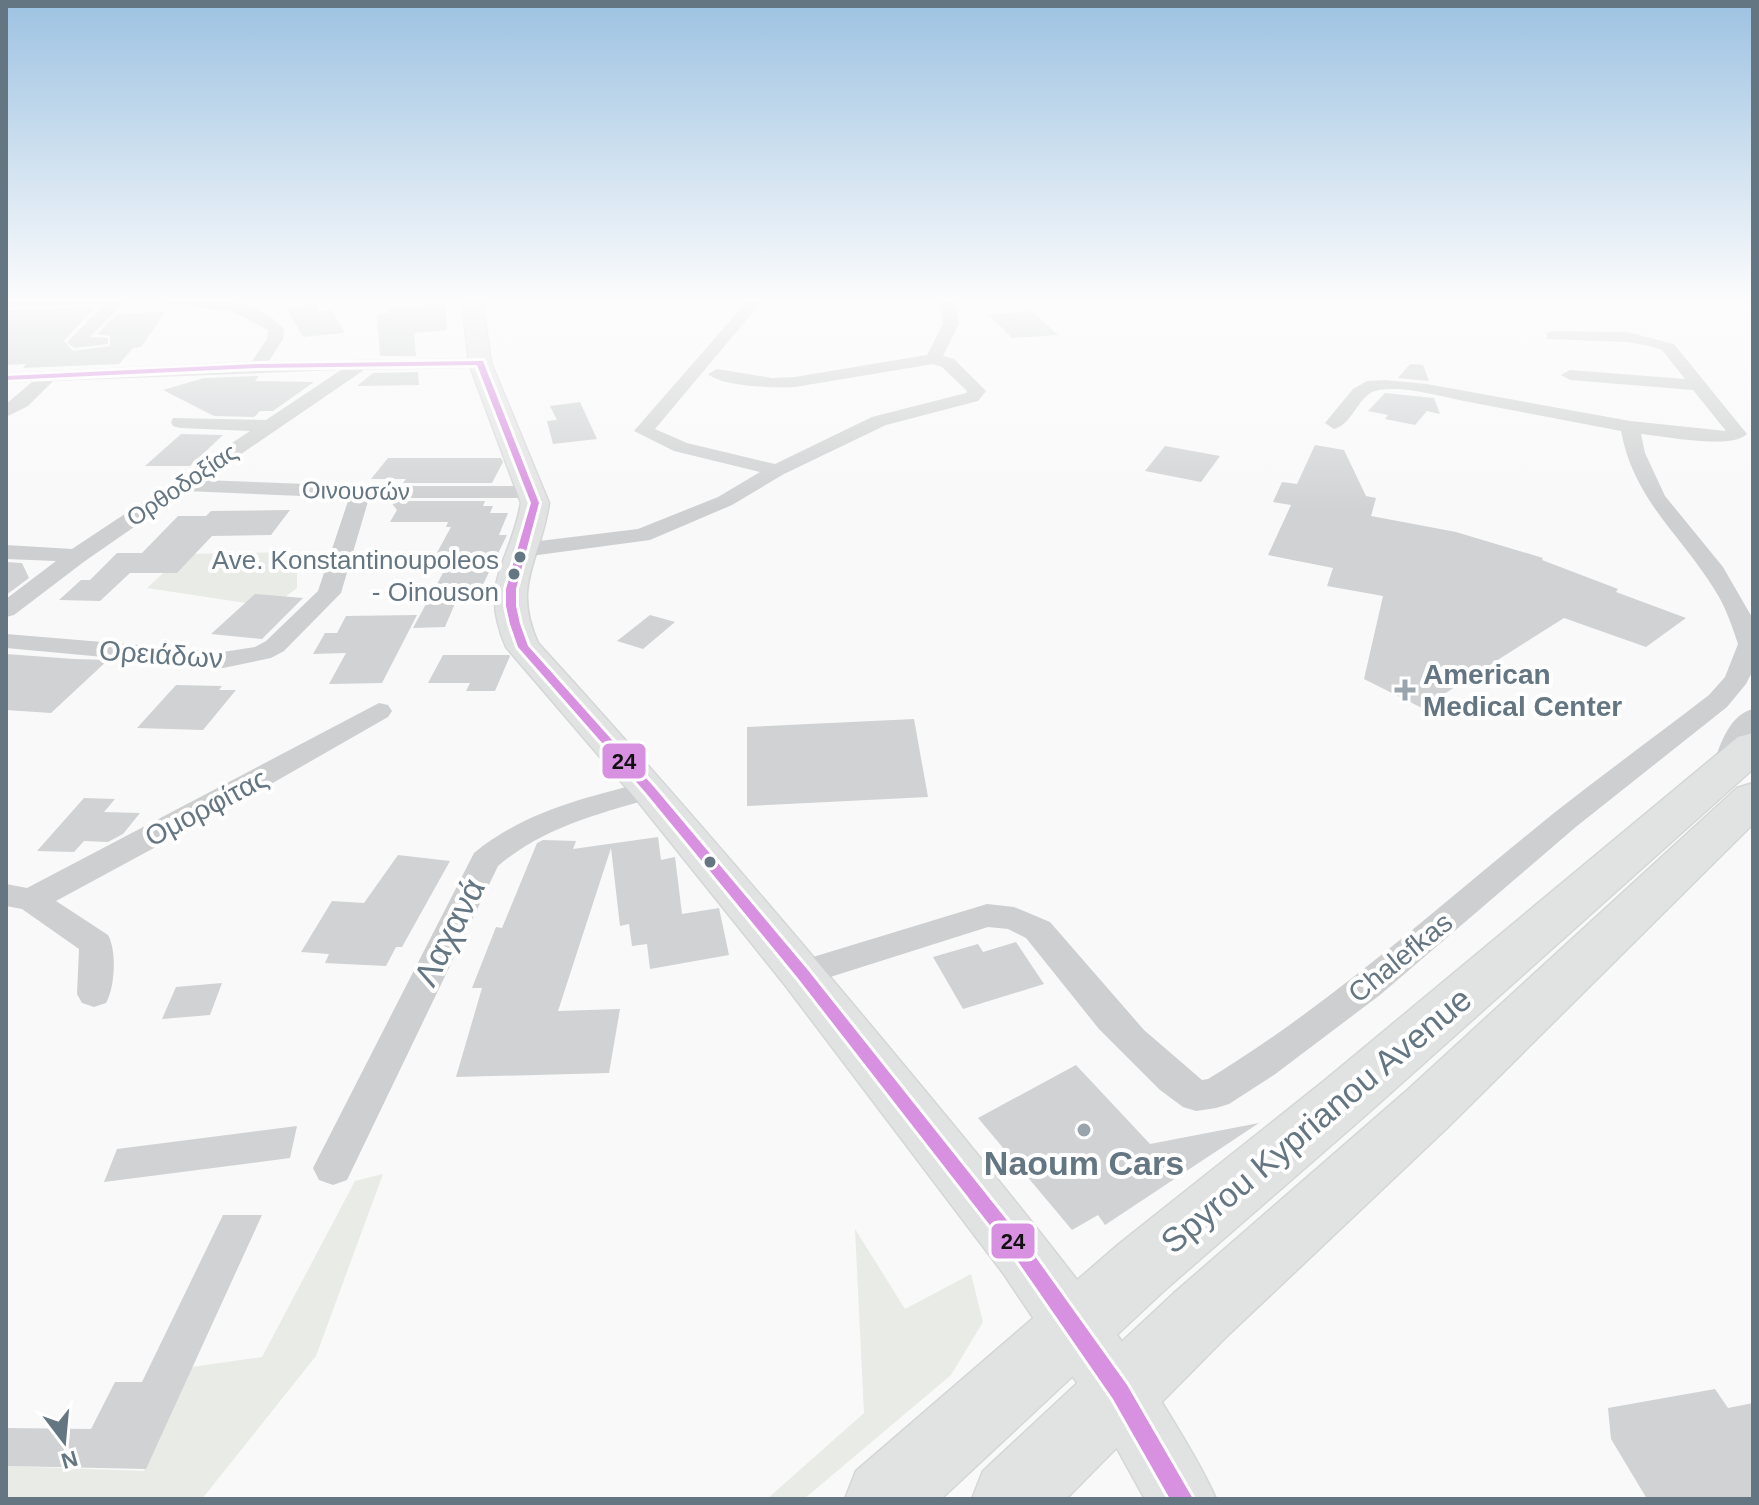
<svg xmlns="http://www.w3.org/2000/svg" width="1759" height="1505" viewBox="0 0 1759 1505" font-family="Helvetica,sans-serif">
<rect width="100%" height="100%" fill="#f9f9f9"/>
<path fill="#e8ebe6" d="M297,552V588L272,607L147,588L184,554Z
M383,1174L316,1356L202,1499H6V1466L144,1471L192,1367L262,1357L355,1181Z
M855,1229L905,1309L971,1274L983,1322L951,1375L804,1499H767L864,1413Z"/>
<path fill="#d0d2d3" d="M316,305L319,311L331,309L345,333L303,337L287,309Z
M445,305L447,330L414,333L416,356H380L377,314L390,313L389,309Z
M95,307L64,341L73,351L110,346V336L97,334L116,315L166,311L141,347L133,348L119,364L23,368L26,364L6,365V310Z
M1032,311L1058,335L1012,338L989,315Z
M1410,364L1423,365L1429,381L1398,378Z
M418,372L419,385L357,386L373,373Z
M259,376L255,381L314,382L273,411H260L254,417L214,416L163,390L204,378Z
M1385,393L1434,398L1440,414L1427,411L1415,425L1385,419L1388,415L1368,411Z
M580,402L597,439L553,444L547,421L557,420L550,406Z
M181,434L223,435L190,466H145Z
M1315,445L1344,450L1366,496L1376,498L1371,516L1456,532L1543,558L1542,560L1618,589L1616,592L1686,618L1646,647L1564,618L1422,708L1364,679L1383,596L1327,586L1333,568L1268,555L1291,505L1273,502L1282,482L1297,484Z
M1165,446L1220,456L1201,482L1145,471Z
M388,458H501L503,462L492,483H403L406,479H371Z
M390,501H485L483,506H493L490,513H508L499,535H507L475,601H456L445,627L413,628L450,560H433L451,527H446L448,522H390L397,510Z
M290,510L271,535L212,536L177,573H130L100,601L59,600L81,580H90L117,553H142L178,516H206L211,511Z
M6,562L22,563L29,578L6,595Z
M255,594L303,598L262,639L211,634Z
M417,615L382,683L329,684L346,653L313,654L325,633H337L346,616Z
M650,615L675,622L643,649L617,641Z
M6,654L74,659L108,660L51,713L6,710Z
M443,655H509L510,656L495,691H466L470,683H428Z
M176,685L222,686L219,690H236L203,730L137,728Z
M914,719L928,797L747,806V727Z
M84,798L115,799L104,812L140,813L123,834L108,842L84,841L74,852L37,851Z
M658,837L661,860L675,857L682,914L719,908L729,955L650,969L647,944L632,946L629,924L620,926L611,848L558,1011L620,1009L609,1073L456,1077L482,988H472L496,927L502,928L537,843L543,840L576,841L573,849Z
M398,855L450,861L402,947H396L386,966L325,963L329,954L301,952L332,901L364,903Z
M1016,942L1044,984L963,1009L933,957L978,944L983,952Z
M222,983L210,1015L162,1019L176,987Z
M1076,1065L1150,1144L1259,1123L1105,1225L1098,1215L1072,1230L978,1118Z
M297,1126L290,1158L104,1182L117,1149Z
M223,1215H262L146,1469L6,1466V1428L91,1429L115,1382H142Z
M1715,1389L1728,1408L1753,1403V1499H1647L1611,1439L1608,1408Z"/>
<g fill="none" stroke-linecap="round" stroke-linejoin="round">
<defs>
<path id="secondary" d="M462,299H482L491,363L549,503C541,560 511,584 538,643C685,804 826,970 964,1138C1036,1227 1110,1316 1169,1414C1186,1442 1203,1469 1216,1499H1145L1098,1414L1003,1273L785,985L636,799L506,647C478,581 510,565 521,503L469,363Z"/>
<path id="primary" d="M1753,733V769L1366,1115L1167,1288L941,1499H845L856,1471L1119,1244L1324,1081L1738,737Z
M1753,783V824L1446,1129L1224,1339L1066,1499H972L983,1471L1174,1293L1404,1093L1737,788Z"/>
</defs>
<use href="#secondary" stroke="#d5d6d7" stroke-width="3"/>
<use href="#primary" stroke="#d5d6d7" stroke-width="3"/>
<path fill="#cecfd0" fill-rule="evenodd" d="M6,299H127L90,337L108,338V344L75,348L67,343L69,340L106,304L6,307Z
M156,299C199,299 252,293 284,329L283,339L269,361L480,358L488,363L480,368L364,370L203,480L361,486H531L541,492L531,498H369L341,593L284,651L271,658L223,668L6,648V634L223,652L255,647L266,641L318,591L349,498L186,491L85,561L14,615L6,617V599L56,561L6,559V545L72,549L250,431L180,428L173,426L171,422L173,418L266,420L341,370L53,381L28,406L6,417V404L32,382L6,383V373L252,361L267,339L268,330L232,311L163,303Z
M749,299H764L655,429L687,443L775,464L872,417L966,393L967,391L942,367L933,364L795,387C775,388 723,387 708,374L717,369L772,378L795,377L927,355L943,324L939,299H954L959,324L943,356L954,359L986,391L978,401L886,425L784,474L732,505L650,540L523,557L515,555L512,550L515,545L523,543L638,529L718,497L760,472L674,451L634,431Z
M1553,331L1627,332L1674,344L1747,434C1731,450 1664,436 1641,434L1645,453L1665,496L1723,567L1753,619V670L1746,684L1727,707L1577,826L1380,995L1274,1075L1229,1104L1216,1108L1196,1111L1183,1107L1160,1090L1099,1029L1026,938L1008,929L988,927L802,986L790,982L785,973L790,964L987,904L1014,907L1050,922L1144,1030L1202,1080L1208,1079C1333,1003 1441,904 1554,813C1605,773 1657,735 1709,695L1725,677L1738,644C1732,626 1726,608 1716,592C1681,534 1634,501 1621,431C1569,421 1517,411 1464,401C1438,396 1406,386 1379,390C1358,393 1354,424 1334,429L1325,423L1353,389L1367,381L1385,380L1427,384L1630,421L1726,431L1693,390L1570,380L1561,375L1570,370L1685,379L1662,350L1650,346L1627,342L1547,339V333Z
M379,703L388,705L392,711L388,717L250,796L56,901L108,935C117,951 115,987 106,1003L94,1007L82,1003L77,994L79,949L22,909L6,906V884L27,888Z
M1753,709C1753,731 1749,758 1736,777L1726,780L1716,777L1712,771C1718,749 1728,715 1753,709Z
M650,781L660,784L665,790L660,796C602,813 545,826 498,866L347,1180L333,1185L319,1180L313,1168L474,853C525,811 587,797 650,781Z"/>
<use href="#secondary" fill="#e1e2e2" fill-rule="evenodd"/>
<use href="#primary" fill="#e1e2e2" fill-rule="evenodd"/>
<defs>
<path id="bus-1" d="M483,361L539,503L516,589V606L520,624L528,646L654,787L807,969L1029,1248L1127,1385L1193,1499H1170L1113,1399L1017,1260L797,977L646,793L518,647L510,624L506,606V589L531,503L477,365L257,368L6,380V376L257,364Z"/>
</defs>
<use href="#bus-1" stroke="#fff" stroke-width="6"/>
<use href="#bus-1" fill="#d890e0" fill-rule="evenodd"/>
</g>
<linearGradient id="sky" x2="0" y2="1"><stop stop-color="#9dc2e2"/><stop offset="0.59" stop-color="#fcfcfc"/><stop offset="1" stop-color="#fcfcfc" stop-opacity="0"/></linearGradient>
<rect width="1759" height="510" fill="url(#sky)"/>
<g fill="#657683" stroke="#fff" stroke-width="3">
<circle cx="520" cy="557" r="7"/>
<circle cx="514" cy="574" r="7"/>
<circle cx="710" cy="862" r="7"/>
</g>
<g fill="#99a4ac" stroke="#fff" stroke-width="3">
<path d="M1401 678h8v8h8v8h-8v8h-8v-8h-8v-8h8z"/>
<circle cx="1084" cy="1130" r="8"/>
</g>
<g text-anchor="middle" stroke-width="8" stroke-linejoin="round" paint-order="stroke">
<g font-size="24" fill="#657683" stroke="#fff">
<text transform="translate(182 485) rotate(-34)" y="8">Ορθοδοξίας</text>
<text transform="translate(356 491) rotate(1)" y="8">Οινουσών</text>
</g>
<g font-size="26" fill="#657683" stroke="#fff" text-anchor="end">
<text x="499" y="569">Ave. Konstantinoupoleos<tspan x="499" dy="32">- Oinouson</tspan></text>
</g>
<g font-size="28" fill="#657683" stroke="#fff">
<text transform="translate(161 654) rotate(4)" y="10">Ορειάδων</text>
<text transform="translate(206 807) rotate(-28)" y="10">Ομορφίτας</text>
<text transform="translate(1400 957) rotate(-39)" y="10">Chalefkas</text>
</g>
<g font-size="28" font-weight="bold" fill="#657683" stroke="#fff" text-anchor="start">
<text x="1423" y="684">American<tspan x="1423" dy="32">Medical Center</tspan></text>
</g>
<g font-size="34" fill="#657683" stroke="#fff">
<text transform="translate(449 932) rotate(-63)" y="12">Λαχανά</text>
<text transform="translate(1316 1120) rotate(-40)" y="12">Spyrou Kyprianou Avenue</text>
</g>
<g font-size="34" font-weight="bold" fill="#657683" stroke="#fff">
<text x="1084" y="1175">Naoum Cars</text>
</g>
</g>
<g stroke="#fff" stroke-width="3">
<rect x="601" y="742" width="46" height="38" rx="8" fill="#d890e0"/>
<rect x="990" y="1222" width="46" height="38" rx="8" fill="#d890e0"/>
</g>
<g font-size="22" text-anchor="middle" font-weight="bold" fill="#111">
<text x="624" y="769">24</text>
<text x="1013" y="1249">24</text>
</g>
<rect width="1759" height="1505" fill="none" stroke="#657683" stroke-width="16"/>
<g transform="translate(64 1441) rotate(164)" stroke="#ffffff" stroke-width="6" paint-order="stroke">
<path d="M0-6L14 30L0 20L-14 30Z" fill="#657683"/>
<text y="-12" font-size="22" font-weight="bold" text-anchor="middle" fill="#657683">N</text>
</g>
</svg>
